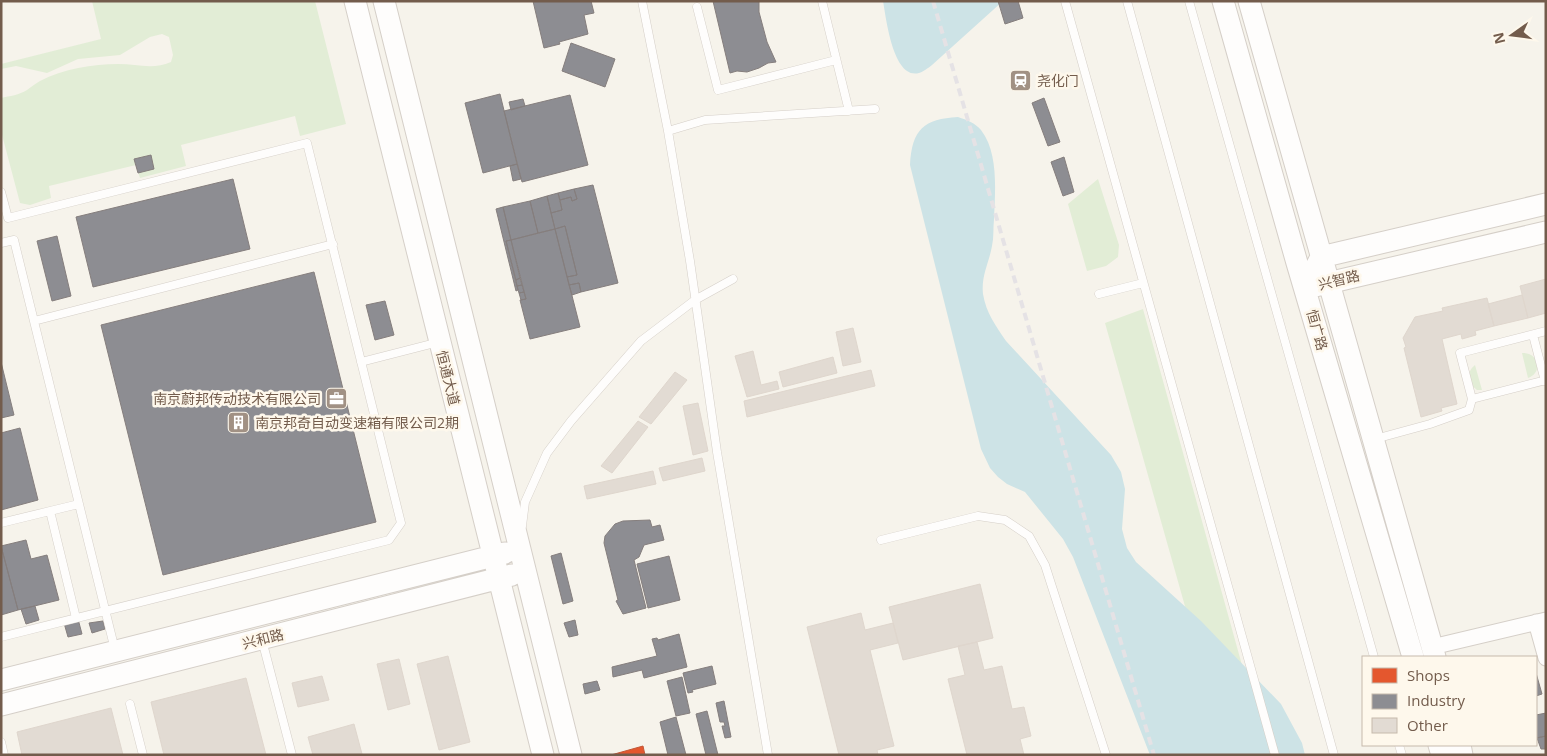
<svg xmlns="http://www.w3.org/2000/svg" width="1547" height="756" viewBox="0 0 1547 756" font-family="'Open Sans','Noto Sans SC',sans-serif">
<rect width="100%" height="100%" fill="#f6f3eb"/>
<path fill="#e2edd6" d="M92,1H315L346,124L300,136L295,116L181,145L186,166L140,178L136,165L49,186L51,198L30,205L20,203L1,131V98C10,96 19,95 27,90C31,87 35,84 40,81C63,69 93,64 118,64C137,64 153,70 171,62L173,55L169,37L162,34L150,37L120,55L78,59L47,73L16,66L1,69V64L101,39Z
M1098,179L1119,245L1118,257L1106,266L1087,271L1068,204Z
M1143,309L1267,755H1227L1105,323Z
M1522,353C1538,352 1544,372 1528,378Z
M1475,365L1482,390H1477L1470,384C1468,376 1468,371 1475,365Z"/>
<path fill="#cde3e6" d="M883,1H1003L932,65C928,68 923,72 919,73C893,80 886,17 883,1Z
M958,117C967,120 975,123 981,130C999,153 995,192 994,219C993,228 994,237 992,246C989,263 981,276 983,294C986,313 996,326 1006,341L1111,455L1121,472L1125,489L1122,529L1127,548L1136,562L1201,621L1281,704L1302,743L1305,755H1150L1073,557L1063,539L1025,492L1007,484L998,477L990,468L981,449L910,165C912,129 924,119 958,117Z"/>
<path fill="#e4572e" stroke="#c25837" d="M643,746L645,755H611Z"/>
<path fill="#8d8d92" stroke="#857e7d" d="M533,1H591L594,13L584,15L588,34L559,42L560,44L544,48Z
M713,1H759V12L767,42L776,62L768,63L759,68L747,72L737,71L730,73Z
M998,1H1018L1023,18L1005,24Z
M571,43L615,59L605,87L562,71Z
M500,94L517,164L483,173L465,103Z
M570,95L588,165L522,182L504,111Z
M1044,98L1060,142L1048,146L1032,103Z
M523,99L525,106L511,110L509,102Z
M151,155L154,169L138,173L134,159Z
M1064,157L1074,192L1063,196L1051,162Z
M517,164L521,179L513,181L510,166Z
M233,179L250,249L93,287L76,217Z
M593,185L618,283L581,292L579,283L569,285L567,277L577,275L565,226L555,229L551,213L562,210L560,200L571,197L572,201L577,199L574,189Z
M574,189L577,199L572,201L571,197L560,200L558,193Z
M558,193L562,210L551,213L547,196Z
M547,196L555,229L538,233L530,201Z
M530,201L538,233L511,240L503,207Z
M503,207L511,240L506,241L518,290L516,291L496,209Z
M565,226L577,275L567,277L555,229Z
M555,229L580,327L530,339L520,300L526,299L511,240Z
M57,236L71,296L52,301L37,241Z
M511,240L520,278L516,280L506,241Z
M314,272L376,522L163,575L101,325Z
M520,278L522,285L517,286L516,280Z
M579,283L581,292L572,295L569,285Z
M522,285L524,292L519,293L517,286Z
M524,292L526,299L521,300L519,293Z
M385,301L394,335L375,340L366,305Z
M1,362L14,415L1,418Z
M20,428L38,500L1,510V433Z
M650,520L652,527L660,525L664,540L644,545L639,557L634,560L646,608L623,614L616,601L618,600L604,543L605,536L615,524L623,521Z
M26,540L31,559L47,555L59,600L18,610L1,546Z
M1,546L18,610L1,615Z
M561,553L573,601L563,604L551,556Z
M669,556L680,600L648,608L637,564Z
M35,606L39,620L26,624L21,609Z
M78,619L82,634L68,637L64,623Z
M575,620L578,635L569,637L564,623Z
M103,621L105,629L92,633L89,623Z
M679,634L687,667L644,678L642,670L613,677L612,667L657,656L652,639L657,638L658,640Z
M712,666L716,684L692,690L693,692L688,693L683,673Z
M1536,673L1542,694L1536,696Z
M682,677L690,713L676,716L667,681Z
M597,681L600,690L585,694L583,684Z
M724,701L731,737L725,738L722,726H725L724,722H720L716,703Z
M707,711L718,755H706L696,714Z
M1546,713V736L1536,738V715Z
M676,717L686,755H668L660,722Z
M1546,736V749H1541L1537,738Z"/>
<path fill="#e2dbd3" stroke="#dfd6cd" d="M1546,279V313L1528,318L1520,286Z
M1522,295L1528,318L1494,326L1488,304Z
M1487,298L1494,326L1475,331L1476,335L1462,339L1461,334L1442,339L1457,404L1441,408L1442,411L1421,417L1404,348L1406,347L1403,338L1415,317L1443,311L1442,308Z
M853,328L861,362L843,366L836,332Z
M753,351L761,385L777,381L779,389L747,397L735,356Z
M833,357L837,373L783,387L779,372Z
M871,370L875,386L747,417L744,401Z
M675,372L687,380L651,424L639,417Z
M698,403L708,451L693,455L683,406Z
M638,421L648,427L612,473L601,466Z
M702,458L705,471L663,481L659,468Z
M653,471L656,484L587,499L584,486Z
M980,584L993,638L903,660L889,607Z
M861,613L865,630L893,623L898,643L870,650L894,746L877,750L878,755H839L807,627Z
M977,642L984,670L1002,666L1012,709L1024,707L1031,736L1020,739L1024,755H967L948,679L965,675L958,646Z
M448,656L470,742L439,750L417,664Z
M399,659L410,704L388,710L377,664Z
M322,676L329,700L298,707L292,683Z
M246,678L266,755H164L151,702Z
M111,708L123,755H22L17,732Z
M354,724L362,754L313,755L308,737Z"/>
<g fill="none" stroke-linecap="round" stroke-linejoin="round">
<defs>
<path id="lane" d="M642,1L668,131L690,261L717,452L768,755
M822,1L849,111
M1065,1L1275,755
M1127,1L1334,755
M1189,1L1374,657
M697,7L718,90L836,60
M668,131L705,120L875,109
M1,192L8,218L307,143L401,523L389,540L1,637
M1,243L14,240L79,504L50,511L76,618
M1099,294L1143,283
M34,321L333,244
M1533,335L1545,381
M361,362L439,342
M1472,399L1546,380
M1375,439L1430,424L1469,410L1472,399L1460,353L1546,331
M79,504L115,650
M1,523L50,511
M522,526L525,502L547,453L571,421L641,341L695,300L733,279
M881,540L978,516L1005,520L1029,536L1045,565L1106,755
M262,640L292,755
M130,704L143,755
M1,742L4,755
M1399,745L1402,755"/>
<path id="street" d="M1536,622L1546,658
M1432,647L1546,620"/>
<path id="secondary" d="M355,1L543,755
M384,1L571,755
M1223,1L1297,263L1413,657
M1249,1L1435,657
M1315,269L1321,257L1546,204
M1315,286L1546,232
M1,680L505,553
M1,705L512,575
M1439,745L1442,755
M1460,745L1462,755"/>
</defs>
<use href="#lane" stroke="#d5cfc8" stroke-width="9"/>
<use href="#street" stroke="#d5cfc8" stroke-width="17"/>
<use href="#secondary" stroke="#d5cfc8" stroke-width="23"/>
<use href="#lane" stroke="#fefdfc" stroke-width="8"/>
<use href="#street" stroke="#fefdfc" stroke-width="15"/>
<use href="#secondary" stroke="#fefdfc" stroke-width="21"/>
<path stroke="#e5e2e5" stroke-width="4" stroke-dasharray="8 5" stroke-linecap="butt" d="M933,1L1154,755"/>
</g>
<defs>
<symbol id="station-square" viewBox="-11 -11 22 22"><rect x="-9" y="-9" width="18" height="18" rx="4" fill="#a19184" stroke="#fef8ec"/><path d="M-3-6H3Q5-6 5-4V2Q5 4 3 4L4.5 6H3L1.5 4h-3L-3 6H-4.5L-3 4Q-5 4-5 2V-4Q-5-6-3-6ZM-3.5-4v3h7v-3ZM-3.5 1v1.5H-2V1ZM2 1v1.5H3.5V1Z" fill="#fff"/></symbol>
<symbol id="office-square" viewBox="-11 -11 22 22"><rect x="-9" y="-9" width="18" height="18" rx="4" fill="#a19184" stroke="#fef8ec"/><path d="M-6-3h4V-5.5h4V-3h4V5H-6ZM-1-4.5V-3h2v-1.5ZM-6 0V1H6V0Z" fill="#fff"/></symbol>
<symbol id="building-square" viewBox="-11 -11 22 22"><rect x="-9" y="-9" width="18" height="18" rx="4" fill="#a19184" stroke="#fef8ec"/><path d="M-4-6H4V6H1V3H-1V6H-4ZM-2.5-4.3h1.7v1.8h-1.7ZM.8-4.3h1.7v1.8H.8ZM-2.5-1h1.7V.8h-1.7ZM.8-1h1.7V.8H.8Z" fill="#fff"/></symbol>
</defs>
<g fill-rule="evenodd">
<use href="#station-square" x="1008" y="68" width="25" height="25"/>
<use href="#office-square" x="324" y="386" width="25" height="25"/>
<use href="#building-square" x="226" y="410" width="25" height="25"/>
</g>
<g text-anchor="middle" stroke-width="5" stroke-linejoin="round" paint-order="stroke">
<g font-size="14" fill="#735c4c" stroke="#fef8ec" text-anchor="start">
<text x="1037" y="86">尧化门</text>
<text x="321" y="404" text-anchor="end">南京蔚邦传动技术有限公司</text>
<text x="255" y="428">南京邦奇自动变速箱有限公司2期</text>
</g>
<g font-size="14" fill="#735c4c" stroke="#fef8ec">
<text transform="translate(1339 280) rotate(-14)" y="5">兴智路</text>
<text transform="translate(1317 330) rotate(74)" y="5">恒广路</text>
<text transform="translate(448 378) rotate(76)" y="5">恒通大道</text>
<text transform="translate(263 639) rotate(-14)" y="5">兴和路</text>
</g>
</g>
<rect width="1547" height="756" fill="none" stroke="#735c4c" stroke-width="5"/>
<rect x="1362" y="656" width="175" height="90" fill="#fef8ec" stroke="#c6baac"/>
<rect x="1372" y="668" width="25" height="15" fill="#e4572e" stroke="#c6baac"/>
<text x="1407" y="681" font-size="15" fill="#735c4c">Shops</text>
<rect x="1372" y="694" width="25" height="15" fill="#8d8d92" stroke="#c6baac"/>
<text x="1407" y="706" font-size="15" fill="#735c4c">Industry</text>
<rect x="1372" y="718" width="25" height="15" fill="#e2dbd3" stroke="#c6baac"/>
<text x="1407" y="731" font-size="15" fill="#735c4c">Other</text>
<g transform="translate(1512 35) rotate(256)" stroke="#fef8ec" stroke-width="4" paint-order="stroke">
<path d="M0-4L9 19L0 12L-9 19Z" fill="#735c4c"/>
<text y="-8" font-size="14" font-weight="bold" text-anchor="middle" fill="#735c4c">N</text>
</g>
</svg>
